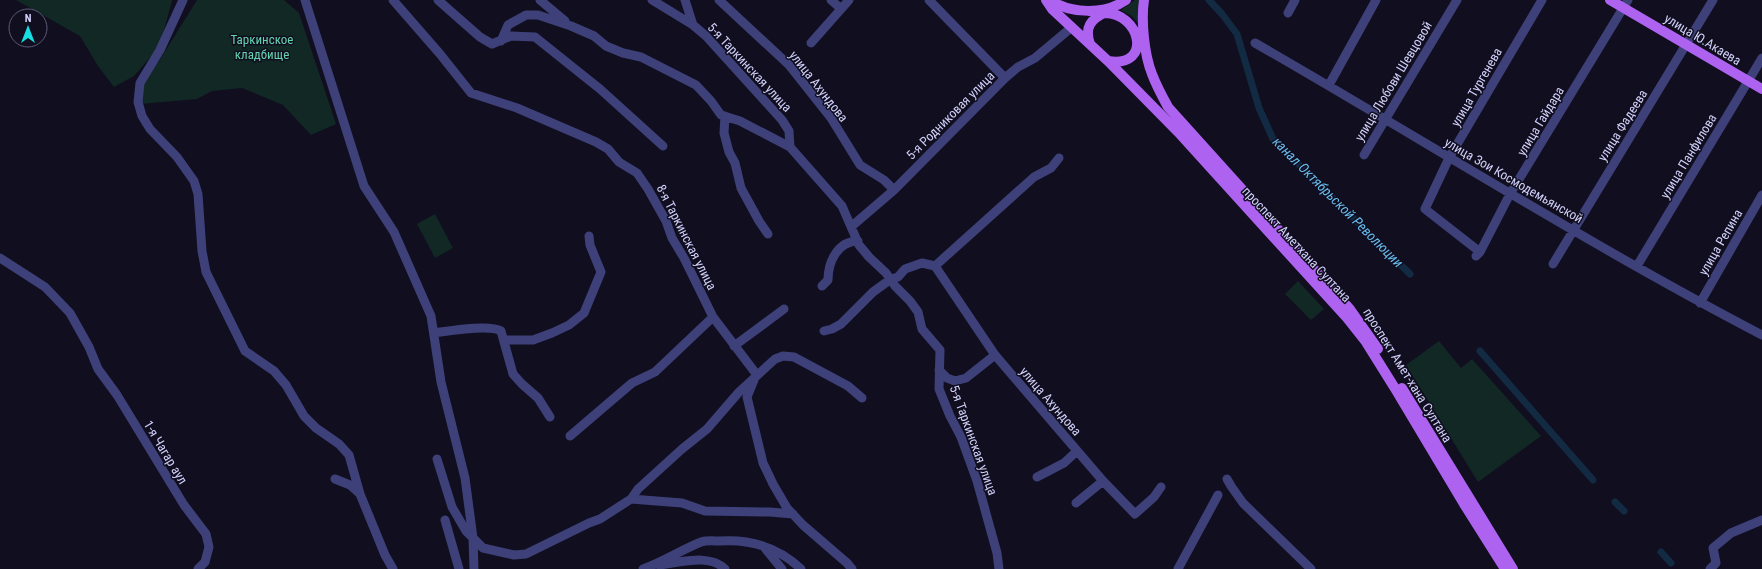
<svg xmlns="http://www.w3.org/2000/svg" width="1762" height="569" viewBox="0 0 1762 569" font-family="'Roboto Condensed',sans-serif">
<rect width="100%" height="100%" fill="#100e1f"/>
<path fill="#122825" d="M16,0H172V1L161,41L154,53L134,76L114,87L98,66L80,36Z
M197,0H284L299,13L336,124L311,135L283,105L242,88L212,91L197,99L140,104L142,83L159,61Z
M1135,0H1140V26L1132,16L1121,10Z
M435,214L453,248L435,258L417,224Z
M1298,281L1324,309L1311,320L1285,294Z
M1439,341L1461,368L1472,359L1541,436L1478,482L1406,365Z"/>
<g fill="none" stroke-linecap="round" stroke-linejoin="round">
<path stroke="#132a43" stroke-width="7" d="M1209,0L1222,14L1237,34L1259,108L1273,139L1410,274
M1480,351L1593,480
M1615,502L1624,511
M1661,552L1671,563"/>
<path stroke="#3e4179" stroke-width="9" d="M183,0L160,50L140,83L138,102L142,116L150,129L177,157L194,181L198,194L202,251L206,272L245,351L274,371L286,385L304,416L316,428L339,444L349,455L360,494
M305,0L364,186L394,232L431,316L441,382L465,478L473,538L474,569
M393,0L440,54L471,93L517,108L596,142L608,149L619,162L637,173L648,189L666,221L672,238L684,258L713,317L757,375
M438,0L480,37L492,44L511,36L535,37L600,89L663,146
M540,0L565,21
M652,0L693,25L706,36L782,120L789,131L790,147L842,206L859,245L869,257L886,273L895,286L910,301L918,312L922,329L940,350L939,389L950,416L961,437L977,481L997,553L999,569
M685,0L693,25
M719,0L789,65L831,118L860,165L884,180L894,190
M831,0L840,8
M929,0L1005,78
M1288,13L1295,0
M501,41L508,25L526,15H538L571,26L594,36L606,46L623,53L641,57L696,85L711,101L721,115L740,121L790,147
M811,43L849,0
M1255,43C1424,140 1589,245 1762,335
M1329,85L1376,0
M725,116L724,133L729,152L735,163L741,188L759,221L768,234
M1364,155L1457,0
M852,226L894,190L1005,78L1018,67L1035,58L1072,27
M1480,252L1425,209L1449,158L1542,0
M1476,256L1480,252L1510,194L1628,0
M0,258L45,287L70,313L89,347L98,369L117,395L184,505L206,534L209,547L205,562L198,569
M1553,264L1713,0
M935,266L995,355L1103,481L1135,514L1154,497L1161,487
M935,266L1034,177L1051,168L1059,158
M1637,266L1762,58
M822,286L828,280C828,263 837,241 858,241
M1700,303L1762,195
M824,331L832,329L841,324L873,292L891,279L898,277L905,269L922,263L935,266
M434,333C449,331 489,324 501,331L513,374L522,384L538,398L550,417
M504,340H533L552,333L569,325L584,313L601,272L590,245L589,236
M734,346L784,309
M939,370L947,378L955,381L966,378L995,355
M754,380L747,397L763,463L773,484L787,508L803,525L847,563L852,569
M570,436L632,383L655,372L713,317
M437,459L452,507L466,531L483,548L514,555L526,554L589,523L600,519L631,499
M1037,477L1064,463L1077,451
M335,479L350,485L360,494L385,555L393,569
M1227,479L1231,486L1243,503L1311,569
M1076,503L1103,481
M793,514L770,512L705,511L682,503L631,499L638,489L682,449L707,429L739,392L775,359L783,356L794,357L848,386L862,398
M445,520L459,569
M764,547L782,569
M659,565C680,563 709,553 725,569
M643,569C663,562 681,550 701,542C707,540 714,541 720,541C751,539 778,547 801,569
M1178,569L1218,495
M1710,569L1716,563L1713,548L1731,533L1762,520"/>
<path stroke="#ae62f0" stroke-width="10" d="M1046,0L1052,9L1108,61L1178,132L1347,318L1366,342L1396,390L1464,504L1505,569
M1050,0C1071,14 1105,15 1126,0
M1144,0C1141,20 1144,54 1152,74C1156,85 1162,96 1168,107L1349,308L1378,349
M1610,0L1762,89
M1104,13C1140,12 1154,68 1108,61
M1090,44C1084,27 1091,19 1106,12
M1402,388L1513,569"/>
</g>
<g text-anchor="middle" stroke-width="3" stroke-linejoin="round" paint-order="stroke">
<g font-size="13" fill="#64d3ad" stroke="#100e1f">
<text x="262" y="44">Таркинское<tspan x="262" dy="15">кладбище</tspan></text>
</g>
<g font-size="13" fill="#d2d1fa" stroke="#100e1f">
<text transform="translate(1703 39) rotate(31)" y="5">улица Ю.Акаева</text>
<text transform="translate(750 67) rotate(47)" y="5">5-я Таркинская улица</text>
<text transform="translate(1393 81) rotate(-59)" y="5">улица Любови Шевцовой</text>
<text transform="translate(819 86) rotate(52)" y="5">улица Ахундова</text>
<text transform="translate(1476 87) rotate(-60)" y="5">улица Тургенева</text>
<text transform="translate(950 115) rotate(-45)" y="5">5-я Родниковая улица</text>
<text transform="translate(1540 121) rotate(-59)" y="5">улица Гайдара</text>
<text transform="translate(1622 125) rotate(-58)" y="5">улица Фадеева</text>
<text transform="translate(1688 156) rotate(-59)" y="5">улица Панфилова</text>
<text transform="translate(1514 180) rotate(30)" y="5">улица Зои Космодемьянской</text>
<text transform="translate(687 237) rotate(63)" y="5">8-я Таркинская улица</text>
<text transform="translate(1720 242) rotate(-60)" y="5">улица Репина</text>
<text transform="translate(1297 244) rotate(47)" y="5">проспект Аметхана Султана</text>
<text transform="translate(1408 375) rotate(58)" y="5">проспект Амет-хана Султана</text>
<text transform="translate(1051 401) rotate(49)" y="5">улица Ахундова</text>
<text transform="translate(974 440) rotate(70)" y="5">5-я Таркинская улица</text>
<text transform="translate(166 452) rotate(59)" y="5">1-я Чагар аул</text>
</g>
<g font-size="14" font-style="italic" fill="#69bdf0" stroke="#100e1f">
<text transform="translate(1338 202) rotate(45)" y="5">канал Октябрьской Революции</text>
</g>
</g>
<g transform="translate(28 28)"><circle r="19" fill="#100e1f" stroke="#5e5c77"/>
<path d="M0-3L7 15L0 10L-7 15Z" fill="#16dee1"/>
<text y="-6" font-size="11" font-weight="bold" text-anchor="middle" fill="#d2d1fa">N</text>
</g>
</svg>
